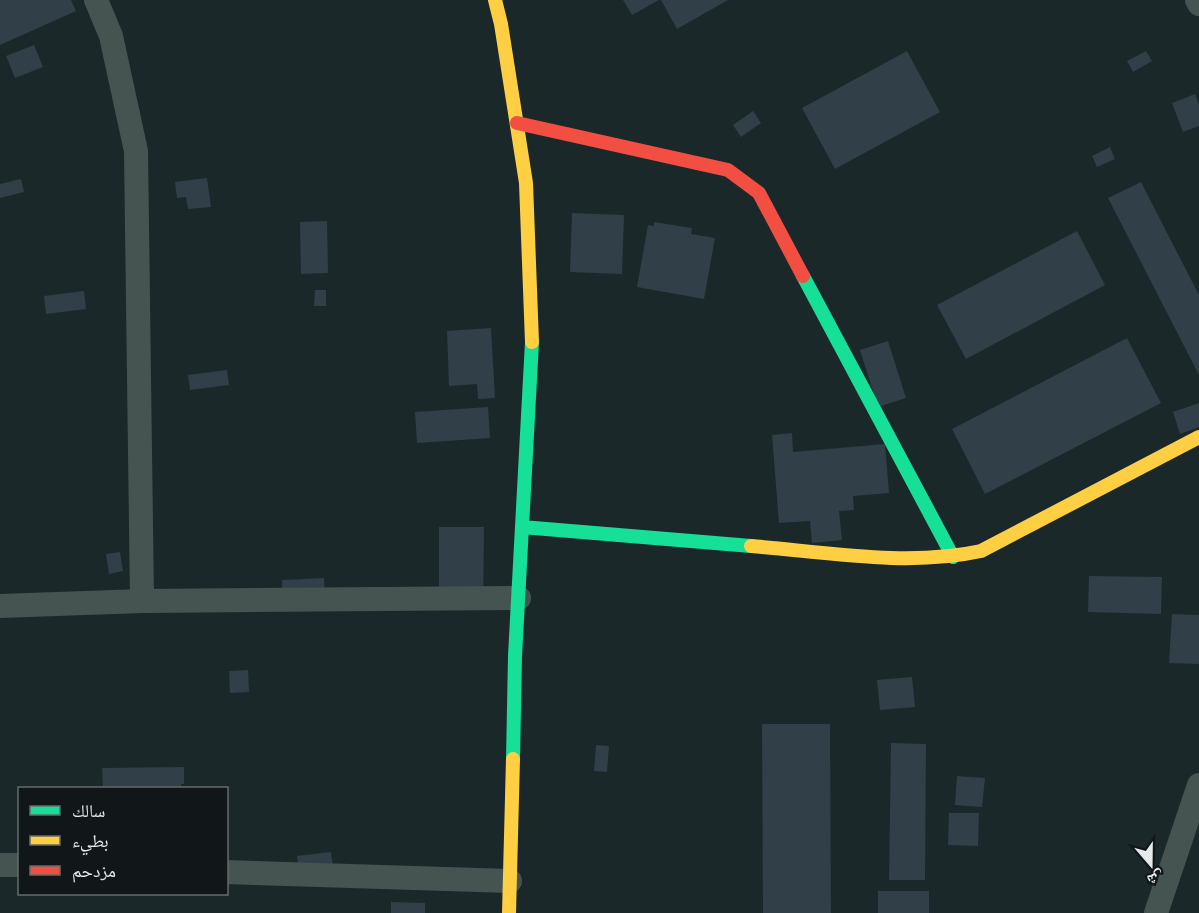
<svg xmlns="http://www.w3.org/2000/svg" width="1199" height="913" viewBox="0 0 1199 913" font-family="Ubuntu,'Noto Naskh Arabic',sans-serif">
<rect width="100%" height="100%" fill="#1c2020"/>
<path fill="#1b282a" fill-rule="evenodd" d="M0,0H1199V913H0ZM20,788H226V894H20Z"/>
<path fill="#303f48" d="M0,0H71L76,11L0,45Z
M623,0H659L632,15Z
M661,0H728L677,29Z
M34,45L43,67L15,78L6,56Z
M907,51L940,112L835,169L802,108Z
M1146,51L1152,61L1133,72L1127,61Z
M1195,94L1199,105V126L1183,132L1172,103Z
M753,111L761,123L741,137L733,125Z
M1110,147L1115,159L1097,167L1092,156Z
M207,178L211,207L188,209L186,197L177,198L175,182Z
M21,179L24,192L0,198V184Z
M1141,182L1199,295V375L1108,198Z
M572,213L624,215L622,274L570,272Z
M327,221L328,273L301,274L300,222Z
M654,222L692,228L691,234L715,238L704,299L637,287L648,225L654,226Z
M1077,231L1105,285L966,359L937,305Z
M315,290H326V306H314Z
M84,291L86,309L46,314L44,296Z
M491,328L495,398L478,399L477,384L449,386L447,331Z
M1127,338L1161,403L985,494L952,429Z
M888,341L906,398L878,407L860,350Z
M227,370L229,385L190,390L188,375Z
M1199,403V427L1180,434L1173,412Z
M488,407L490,438L417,443L415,412Z
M792,433L793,452L885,444L889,493L853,496L854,510L839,511L842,540L812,543L810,521L779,523L772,435Z
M439,527H484L483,608H439Z
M120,552L123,571L109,574L106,554Z
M1089,576L1162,577L1161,614L1088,612Z
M324,578L325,604L283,606L282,580Z
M1172,614L1199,615V664L1169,663Z
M248,670L249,692L230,693L229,671Z
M912,677L915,707L880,710L877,680Z
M762,724H830L831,913H763Z
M891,743L926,744L925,880H889Z
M596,745L609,746L607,772L594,771Z
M184,767V784H181V788H103L102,768Z
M957,776L985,778L982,807L955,805Z
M949,813H979L978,846L948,845Z
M331,852L334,873L300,877L297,856Z
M878,891H929V913H878Z
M391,902L425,903V913H391Z"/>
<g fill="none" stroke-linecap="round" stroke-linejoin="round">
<path stroke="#465451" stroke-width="24" d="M96,0L111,36L136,151L142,601
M1197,0L1199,4
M0,606L142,601L519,598
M0,865H20
M226,872L510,881
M1156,913L1199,785"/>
<path stroke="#16e098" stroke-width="14" d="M803,276L953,557
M522,527L751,546
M513,759L515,656L532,342"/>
<path stroke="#ffcf43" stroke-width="14" d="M495,0L501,24L526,183L532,342
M751,546C825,552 908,567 981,551L1199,437
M509,913L513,759"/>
<path stroke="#f24e42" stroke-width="14" d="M517,123L728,170L759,193L803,276"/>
</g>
<rect x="18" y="787" width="210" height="108" fill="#111719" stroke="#656b6c" stroke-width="1.5"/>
<rect x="30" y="806" width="30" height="9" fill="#16e098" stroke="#656b6c" stroke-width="1.5"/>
<text x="72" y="817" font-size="18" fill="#e4e9e9">سالك</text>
<rect x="30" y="836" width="30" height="9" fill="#ffcf43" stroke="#656b6c" stroke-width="1.5"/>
<text x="72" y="847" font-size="18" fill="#e4e9e9">بطيء</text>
<rect x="30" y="866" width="30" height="9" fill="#f24e42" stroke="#656b6c" stroke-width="1.5"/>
<text x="72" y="877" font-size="18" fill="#e4e9e9">مزدحم</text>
<g transform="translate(1151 865) rotate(160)" stroke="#111719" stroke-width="4.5" paint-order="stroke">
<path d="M0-4.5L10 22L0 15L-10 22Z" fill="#e4e9e9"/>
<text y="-9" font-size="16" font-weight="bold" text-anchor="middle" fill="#e4e9e9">ش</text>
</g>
</svg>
